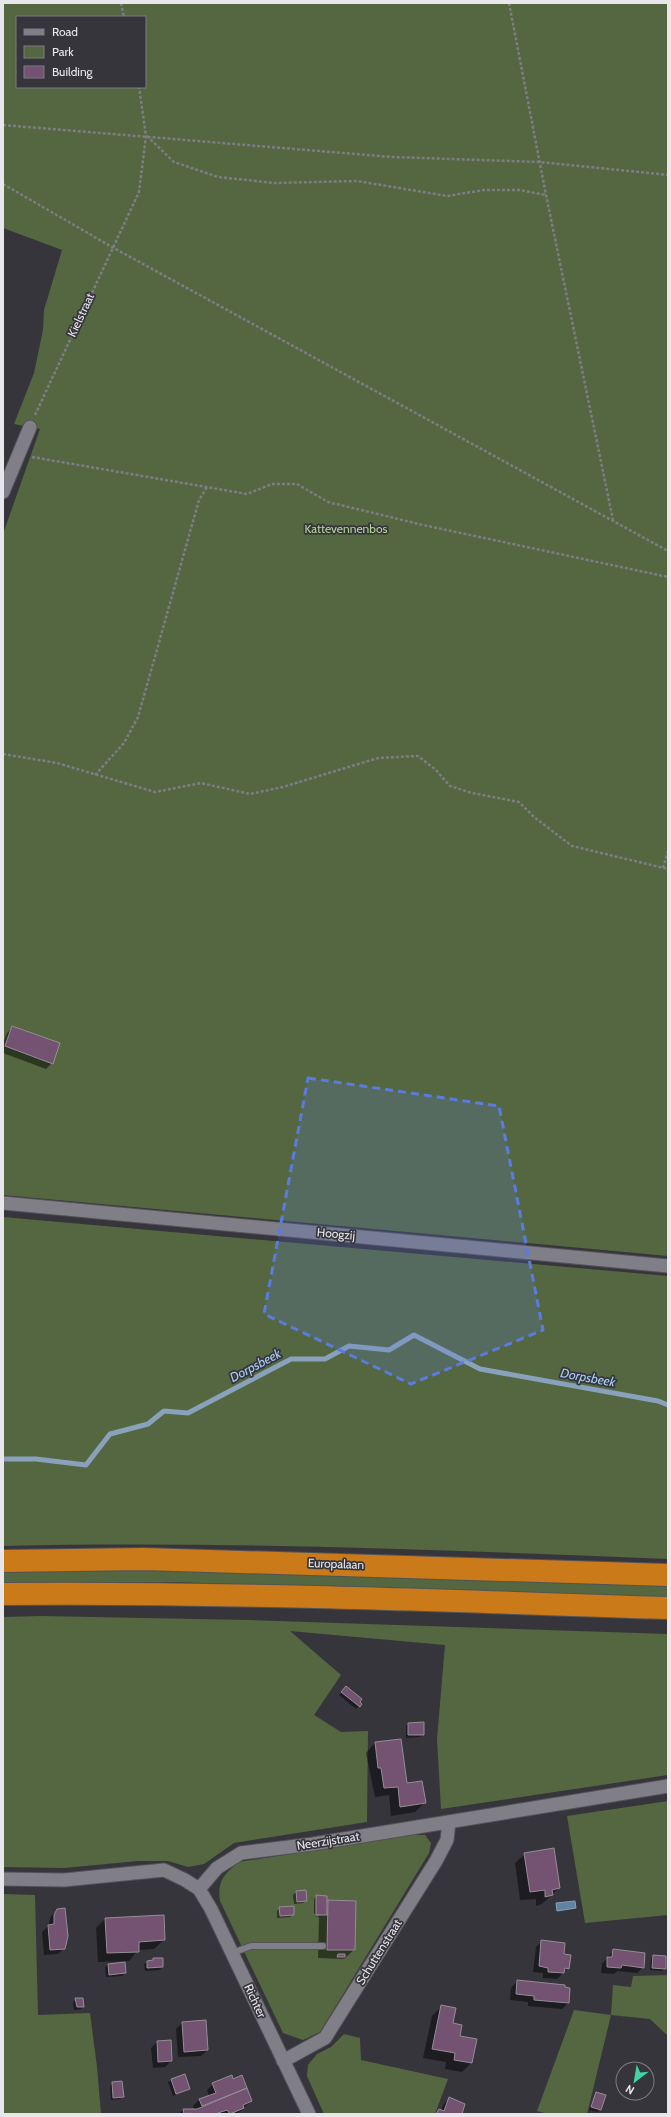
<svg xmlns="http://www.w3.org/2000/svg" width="671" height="2117" viewBox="0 0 671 2117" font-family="Cabin,sans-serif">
<rect width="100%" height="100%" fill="#37353c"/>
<path fill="#546741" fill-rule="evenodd" d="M3,3H668V1256L3,1195V534L40,429L14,424L34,373L43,330L44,310L62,250L3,228ZM17,17H145V87H17Z
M3,1217L668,1276V1559C446,1550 225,1541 3,1546Z
M183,1570L668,1586V1598L171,1582H3V1572Z
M41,1616L248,1620L668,1634V1775L441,1809L437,1739L445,1645L290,1631L341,1675L314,1715L341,1732L368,1731L367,1822L234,1843L204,1864L188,1867L168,1861H138L64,1868L3,1867V1617Z
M668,1801V1915L585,1923L567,1816Z
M412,1835H425L431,1843L429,1853L320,2032L303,2040L283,2033L220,1901C217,1881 224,1874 239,1862Z
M3,1894L35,1895L38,2015L90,2013L97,2067L101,2114H3Z
M668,1975V2036L650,2019L611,2015L587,2114H548L537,2111L574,2010L611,2015L613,1985L631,1987L633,1976Z
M344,2034L360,2038L361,2060L448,2079L435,2114H324L307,2076L308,2065L317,2054L331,2047Z"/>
<path fill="#6083a4" stroke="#89a1ba" d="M575,1901L576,1908L557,1911L556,1903Z"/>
<path fill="#0007" d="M13,1027L52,1063L46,1069L3,1053V1043L7,1033Z
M344,1690L361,1704L356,1709L339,1695Z
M408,1724L423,1735L420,1737L406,1738V1726Z
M375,1743L407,1784L424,1803L415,1812L391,1816L389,1795L375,1797L366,1753Z
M525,1854L559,1888L542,1904L536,1906V1899L520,1900L515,1863Z
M305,1891L306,1901L303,1903L294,1904L293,1895L296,1892Z
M317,1896L326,1904L328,1901L354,1950L344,1959L318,1958L319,1917H314L319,1916V1914H314V1899Z
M280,1908L293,1914L290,1917L277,1918V1911Z
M58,1910L64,1948L58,1954L44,1955L42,1932L48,1926L51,1916Z
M105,1919L164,1940L154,1949L138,1950L129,1961L98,1962L96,1928Z
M542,1941L563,1955L568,1968L557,1979L543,1978V1973L533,1972L536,1947Z
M614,1950L643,1967L637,1973L617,1971L614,1974L601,1973L602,1964Z
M653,1956L665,1968L662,1971L650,1970L651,1959Z
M153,1959L162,1967L160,1970L145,1971L144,1964Z
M108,1965L125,1973L122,1976L106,1977L105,1967Z
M517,1981L569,1989L568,2003L562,2009L528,2006V2002L510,2000L511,1988Z
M76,1999L83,2006L81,2009L74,2010L73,2002Z
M442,2006L471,2063L462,2072L445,2069L446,2062L423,2058L432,2016Z
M205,2021L207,2050L201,2056L178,2057L176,2029L182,2023Z
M157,2042L171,2061L165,2067L153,2068L151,2048Z
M184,2075L189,2088L173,2096L168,2082Z
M241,2076L251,2101L237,2114H179L183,2110L194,2109L193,2106L199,2100L209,2096L207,2090L213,2084Z
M113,2083L123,2096L120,2099L111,2100L110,2086Z
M596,2093L600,2109L597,2112L589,2110Z
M449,2099L461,2114H435L441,2111L443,2105Z"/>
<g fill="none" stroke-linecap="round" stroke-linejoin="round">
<path stroke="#89a1ba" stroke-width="5" d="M3,1459H36L86,1465L110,1434L148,1424L164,1411L188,1413L291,1359H325L349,1346L389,1350L414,1335L480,1369L658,1401L668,1405"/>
</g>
<path fill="#735272" stroke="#958e95" d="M12,1026L60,1043L53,1064L5,1046Z
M346,1686L362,1699L360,1702L362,1704L360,1707L341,1692Z
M424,1722V1735H408V1723Z
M401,1739L407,1783L422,1781L426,1803L400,1807L398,1787L384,1788L381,1768H378L375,1742Z
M554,1848L560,1888L552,1890L553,1895L545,1897V1890L530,1892L524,1853Z
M306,1890L307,1901L297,1902L296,1891Z
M316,1895L327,1896V1915H316Z
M328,1900L356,1901L355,1950H327Z
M294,1906V1915L280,1916L279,1907Z
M65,1908L68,1936L65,1949L50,1950L48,1925L54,1924V1915L57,1909Z
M164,1915L165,1940L139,1942V1952L107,1953L105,1918Z
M541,1940L565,1943L564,1954L571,1955L569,1969L565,1968L564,1973L548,1972V1968L539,1966Z
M613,1949L645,1953L644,1968L622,1965L621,1968L607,1967V1957H612Z
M338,1954H345V1957H337Z
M653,1955L666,1956V1969L652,1968Z
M153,1958H163V1967L147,1968V1961L153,1960Z
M125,1962L126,1973L109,1975L108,1964Z
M517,1980L565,1985V1987L570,1988L569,2003L534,2000V1996L516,1994Z
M75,1998H83L84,2007H77Z
M441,2005L456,2008L453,2023L462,2025L460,2036L477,2039L472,2063L454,2060L455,2053L432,2049Z
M206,2020L208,2050L184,2052L182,2022Z
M171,2040L172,2061L158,2062L157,2041Z
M185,2074L190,2089L176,2094L171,2079Z
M232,2075L233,2079L242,2075L247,2088L202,2106L199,2099L216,2093L212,2083Z
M122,2081L124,2097L113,2098L112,2082Z
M247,2088L252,2101L243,2105L244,2108L230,2114L227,2110L215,2114H184L183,2109H197Z
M596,2092L606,2095L601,2110L591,2107Z
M449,2097L465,2104L462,2114H436L439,2109L444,2111Z"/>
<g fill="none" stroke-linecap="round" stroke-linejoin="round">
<defs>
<path id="lane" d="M232,1953L251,1946H323"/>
<path id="street" d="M3,492L30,427
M3,1203L668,1266
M3,1879L64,1880L164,1870L185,1880L199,1889L211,1909L309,2114
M199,1889L217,1868L241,1853L313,1844L668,1786
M283,2061L325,2038L436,1861L447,1840L449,1822"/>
<path id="highway" d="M3,1561L144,1559L668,1575
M3,1594C225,1592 446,1601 668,1608"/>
</defs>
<use href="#lane" stroke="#535257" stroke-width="8"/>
<use href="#street" stroke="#535257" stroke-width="15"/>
<use href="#highway" stroke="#535257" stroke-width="24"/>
<path stroke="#7e7d83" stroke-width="2.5" stroke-dasharray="3 2" stroke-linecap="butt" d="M121,3L124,17
M509,3L546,195L613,520
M3,125L392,157L540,162L668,175
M147,136L174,162L218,177L274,183L357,181L447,196L484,190H519L546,195
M3,184L112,247L668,551
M35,415L139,192L146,136L139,87
M32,457L247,494L272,484H297L328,502L423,525L668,577
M3,754L57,763L155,792L201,783L250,794L283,787L378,758L418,756L436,770L450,786L472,793L519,802L534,817L572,846L668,869
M95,775L124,743L138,717L199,500L207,487
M663,868L668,851"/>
<use href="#lane" stroke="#807e86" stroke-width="6"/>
<use href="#street" stroke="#807e86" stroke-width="13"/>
<use href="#highway" stroke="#ca7a19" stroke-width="22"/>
</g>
<path fill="#5a7cde" fill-opacity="0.2" stroke="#5a7cde" stroke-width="3" stroke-dasharray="8 5" stroke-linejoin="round" d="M308,1078L499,1106L543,1330L411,1384L264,1314Z"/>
<g text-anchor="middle" stroke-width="3.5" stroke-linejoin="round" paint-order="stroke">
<g font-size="12" fill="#e8e7ec" stroke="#37353c">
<text transform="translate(81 315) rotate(-65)" y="4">Kielstraat</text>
<text transform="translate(336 1234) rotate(5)" y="4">Hoogzij</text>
<text transform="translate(336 1564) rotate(2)" y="4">Europalaan</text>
<text transform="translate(328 1841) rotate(-9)" y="4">Neerzijstraat</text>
<text transform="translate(379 1952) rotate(-58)" y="4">Schuttenstraat</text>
<text transform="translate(255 2001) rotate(65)" y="4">Richter</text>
</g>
<g font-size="12" fill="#b5d695" stroke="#37353c">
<text x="346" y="533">Kattevennenbos</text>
</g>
<g font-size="13" font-style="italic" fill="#a3cff9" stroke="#37353c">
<text transform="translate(255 1365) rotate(-28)" y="5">Dorpsbeek</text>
<text transform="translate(588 1377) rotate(10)" y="5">Dorpsbeek</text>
</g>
</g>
<rect width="671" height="2117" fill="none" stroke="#e8e7ec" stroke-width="8"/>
<rect x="16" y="16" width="130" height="72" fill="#37353c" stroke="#7e7c82"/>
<rect x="24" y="29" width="20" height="6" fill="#807e86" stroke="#7e7c82"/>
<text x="52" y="36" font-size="12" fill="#e8e7ec">Road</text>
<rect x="24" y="46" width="20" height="12" fill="#546741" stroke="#7e7c82"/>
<text x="52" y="56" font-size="12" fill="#e8e7ec">Park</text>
<rect x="24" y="66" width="20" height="12" fill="#735272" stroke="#7e7c82"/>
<text x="52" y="76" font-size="12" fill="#e8e7ec">Building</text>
<g transform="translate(635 2081) rotate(211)"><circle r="19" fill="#37353c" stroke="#7e7c82"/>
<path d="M0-3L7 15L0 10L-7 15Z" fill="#40d4a1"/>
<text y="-6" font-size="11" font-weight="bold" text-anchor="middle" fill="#e8e7ec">N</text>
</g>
</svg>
